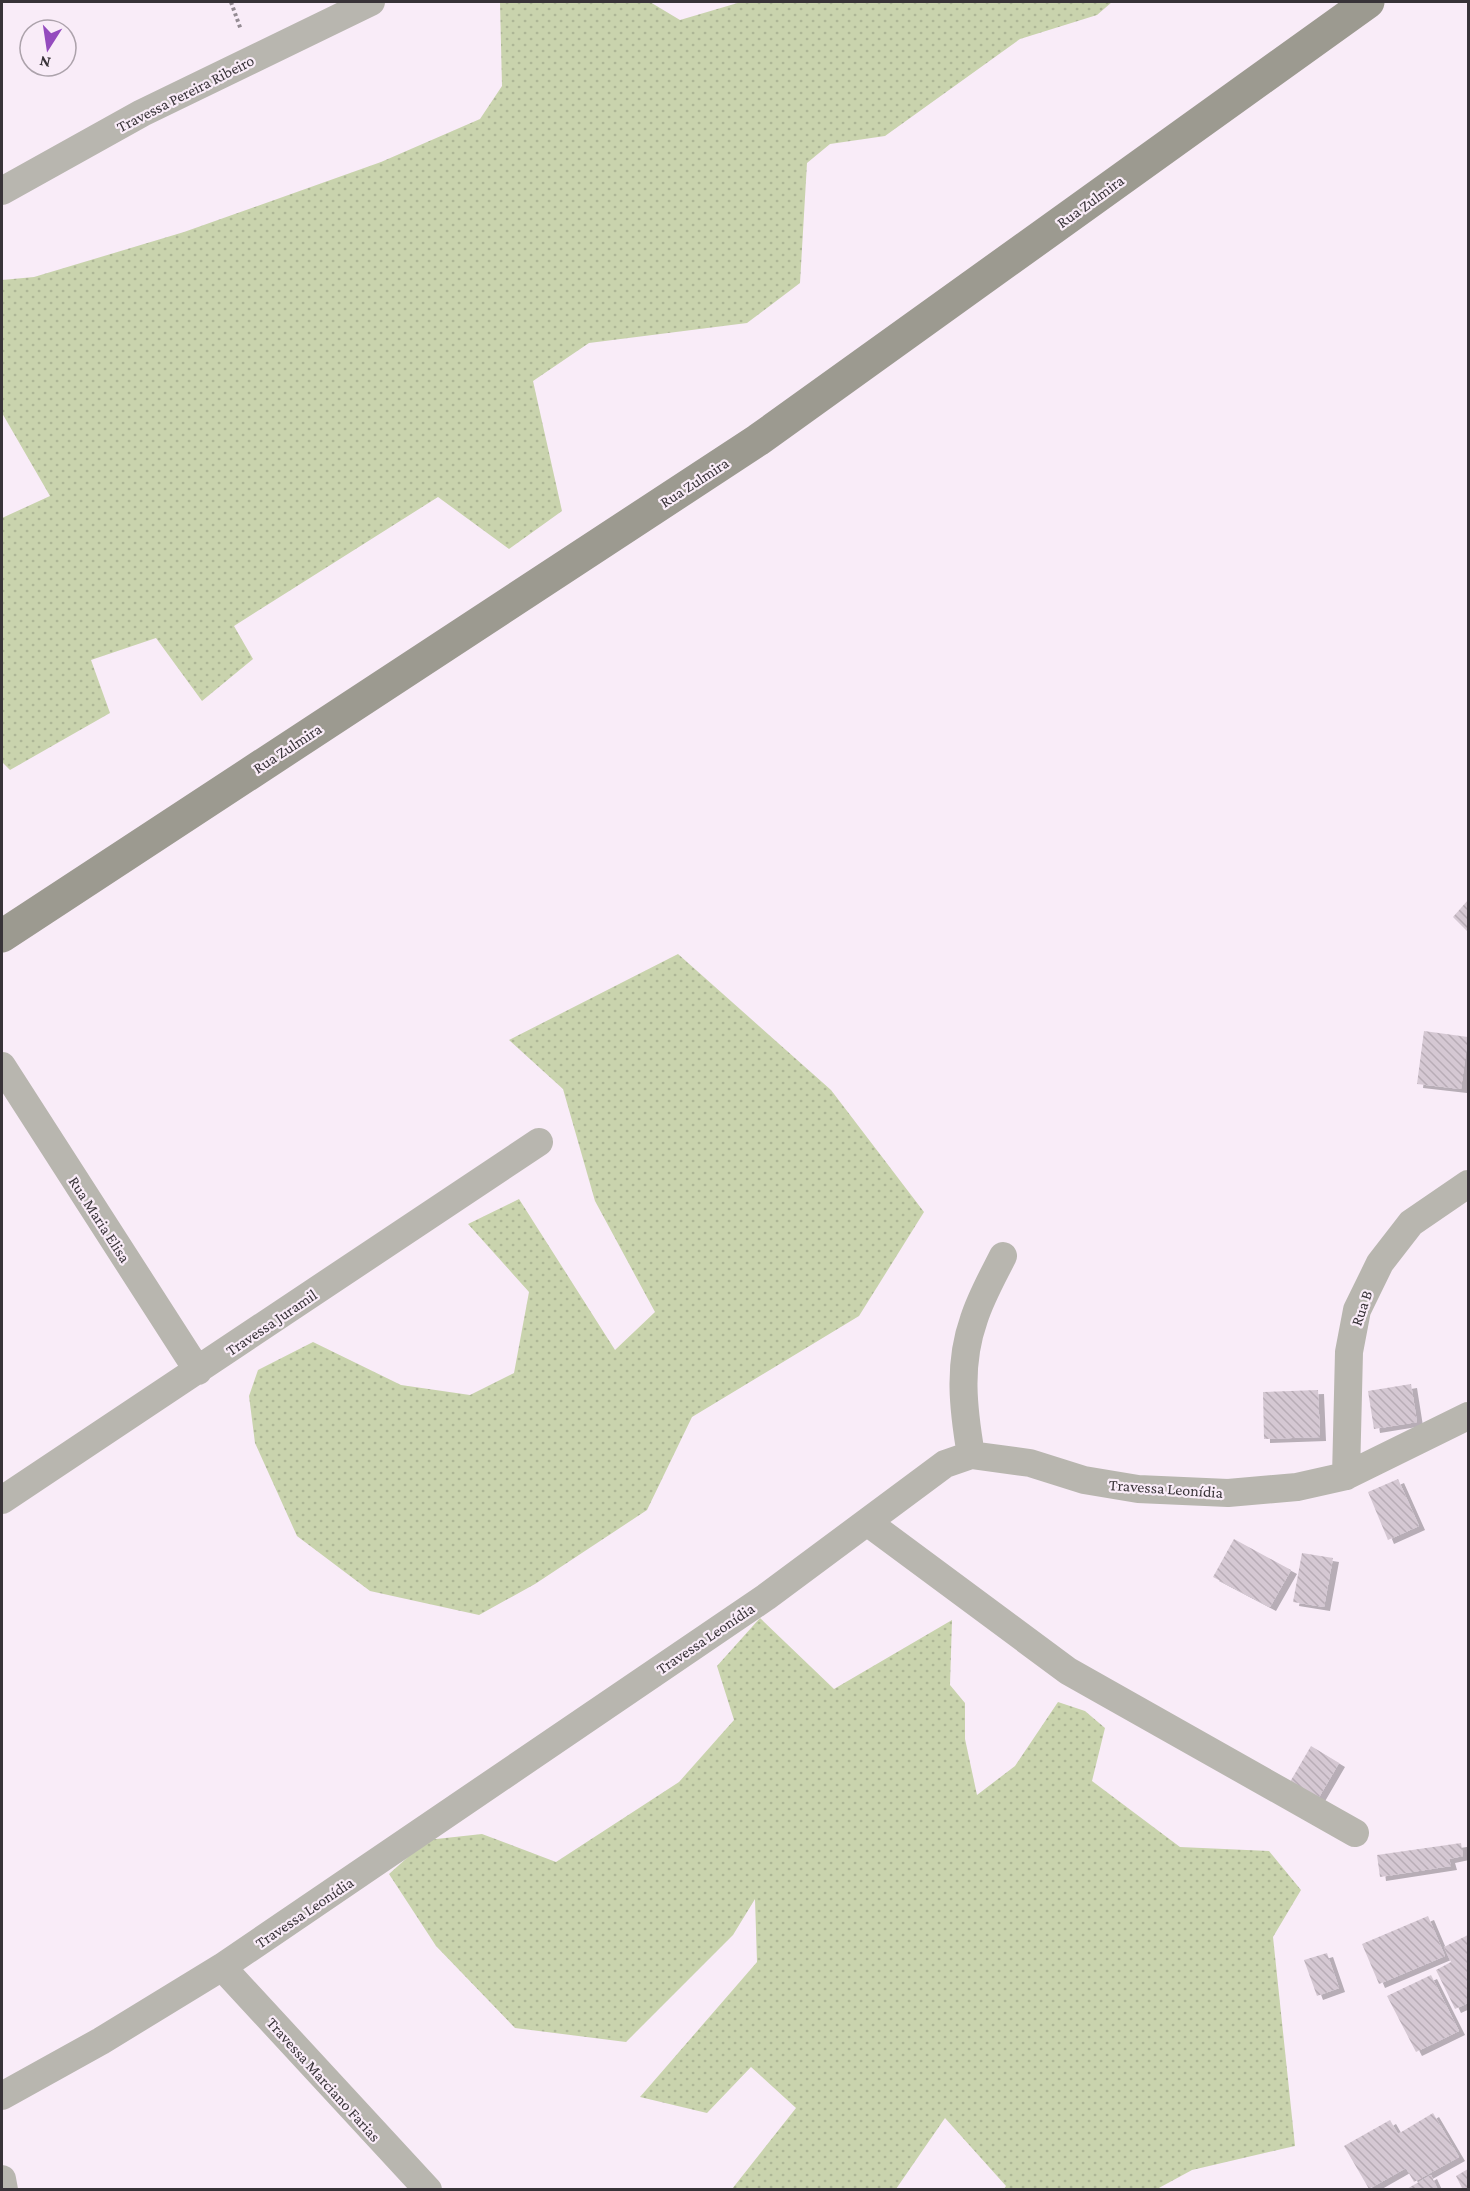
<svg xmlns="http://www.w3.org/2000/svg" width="1470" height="2191" viewBox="0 0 1470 2191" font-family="'Crimson Pro',serif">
<defs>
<pattern id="grass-dots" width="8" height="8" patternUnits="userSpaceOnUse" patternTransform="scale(1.5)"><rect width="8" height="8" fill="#c9d3ad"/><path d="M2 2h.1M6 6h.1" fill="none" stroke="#adb696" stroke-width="1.8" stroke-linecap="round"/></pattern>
<pattern id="building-back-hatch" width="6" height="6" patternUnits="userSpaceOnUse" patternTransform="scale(1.5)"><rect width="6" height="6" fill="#d5c8d3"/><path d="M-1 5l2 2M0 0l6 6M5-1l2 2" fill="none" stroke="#b8acb6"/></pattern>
<filter id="shadow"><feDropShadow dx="6" dy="4" stdDeviation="0" flood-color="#0004"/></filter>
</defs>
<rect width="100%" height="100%" fill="#f9ecf8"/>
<path fill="url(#grass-dots)" d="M500,2H650L680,20L741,2H1112L1097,15L1020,39L885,136L830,144L807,163L800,283L747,323L589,343L533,381L562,511L509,549L438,497L234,626L253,659L202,701L156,638L91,660L110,713L10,770L2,762V518L50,496L2,413V280L34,277L184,232L381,162L480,119L502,86Z
M678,954L831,1090L924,1212L859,1316L692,1417L647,1510L535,1584L479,1615L370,1591L297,1536L255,1443L249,1396L258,1370L313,1342L401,1385L470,1395L514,1373L529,1292L468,1224L519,1199L615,1350L655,1312L595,1201L563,1089L509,1040Z
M760,1618L834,1689L952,1620L950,1685L965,1703V1739L977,1795L1015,1766L1058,1702L1085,1711L1105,1728L1092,1781L1180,1847L1269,1851L1301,1890L1273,1937L1295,2146L1192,2170L1157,2189H1004L1006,2186L945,2118L896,2189H732L796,2108L751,2067L707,2113L640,2097L757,1962L755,1899L733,1935L626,2042L515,2028L436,1946L389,1874L427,1840L482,1834L556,1862L679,1782L734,1720L717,1666Z"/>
<path fill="url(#building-back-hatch)" filter="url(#shadow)" d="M1468,900V932L1453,917Z
M1424,1031L1468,1037L1461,1089L1417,1084Z
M1411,1384L1417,1422L1374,1429L1368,1391Z
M1318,1390L1320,1437L1264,1439L1263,1392Z
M1398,1479L1419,1526L1388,1540L1368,1492Z
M1234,1539L1291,1570L1270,1607L1213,1577Z
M1302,1553L1333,1558L1324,1607L1293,1602Z
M1311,1746L1339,1763L1318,1799L1290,1782Z
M1461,1843L1463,1856L1449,1859L1451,1866L1380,1877L1377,1855Z
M1428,1916L1445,1956L1379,1984L1362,1944Z
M1468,1935V2003L1455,2009L1436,1970L1451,1962L1444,1947Z
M1327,1953L1339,1988L1317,1996L1304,1960Z
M1431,1975L1459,2031L1416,2052L1387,1996Z
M1433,2113L1459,2157L1414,2182L1406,2168L1369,2189L1344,2146L1390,2120L1398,2134Z
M1468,2169V2190H1463L1456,2176Z
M1431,2175L1438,2190H1405Z"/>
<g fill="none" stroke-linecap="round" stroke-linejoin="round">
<path stroke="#948b93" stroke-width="4" stroke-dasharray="3 3" stroke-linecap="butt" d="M231,2L241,30"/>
<path stroke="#b8b6af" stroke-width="28" d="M2,191L142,113L371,2
M2,1066L198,1371
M971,1455C963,1408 958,1364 974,1319C981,1297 993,1276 1003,1256
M1346,1476L1349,1352L1357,1310L1380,1263L1411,1223L1468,1184
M2,1500L539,1142
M867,1522L1068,1671L1355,1833
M222,1967L428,2190
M2,2096L101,2041L222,1967L766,1597L945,1464L971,1455L1030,1463L1084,1480L1138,1489L1228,1493L1297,1487L1346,1476L1468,1416
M2,2179L4,2190"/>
<path stroke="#9c9a90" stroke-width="33" d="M2,936L758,440L1368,2"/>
</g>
<g text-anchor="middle" stroke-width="4.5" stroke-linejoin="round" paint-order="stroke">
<g font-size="16" fill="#383338" stroke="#f9ecf8">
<text transform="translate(185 93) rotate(-27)" y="6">Travessa Pereira Ribeiro</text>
<text transform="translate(1090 201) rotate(-36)" y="6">Rua Zulmira</text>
<text transform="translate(694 482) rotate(-33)" y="6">Rua Zulmira</text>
<text transform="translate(287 748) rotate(-33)" y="6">Rua Zulmira</text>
<text transform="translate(100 1219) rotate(57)" y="6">Rua Maria Elisa</text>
<text transform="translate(1361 1308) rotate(-71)" y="6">Rua B</text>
<text transform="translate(271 1322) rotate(-34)" y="6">Travessa Juramil</text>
<text transform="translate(1166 1488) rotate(4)" y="6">Travessa Leonídia</text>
<text transform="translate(705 1638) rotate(-34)" y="6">Travessa Leonídia</text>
<text transform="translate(304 1912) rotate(-34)" y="6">Travessa Leonídia</text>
<text transform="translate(324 2079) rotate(48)" y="6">Travessa Marciano Farias</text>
</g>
</g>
<rect width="1470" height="2191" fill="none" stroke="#383338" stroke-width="6"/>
<g transform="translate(48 48) rotate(192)"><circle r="28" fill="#f9ecf8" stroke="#aca2ab" stroke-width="1.5"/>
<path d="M0-4.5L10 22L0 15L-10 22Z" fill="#944bbe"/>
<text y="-9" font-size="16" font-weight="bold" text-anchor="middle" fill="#383338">N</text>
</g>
</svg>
